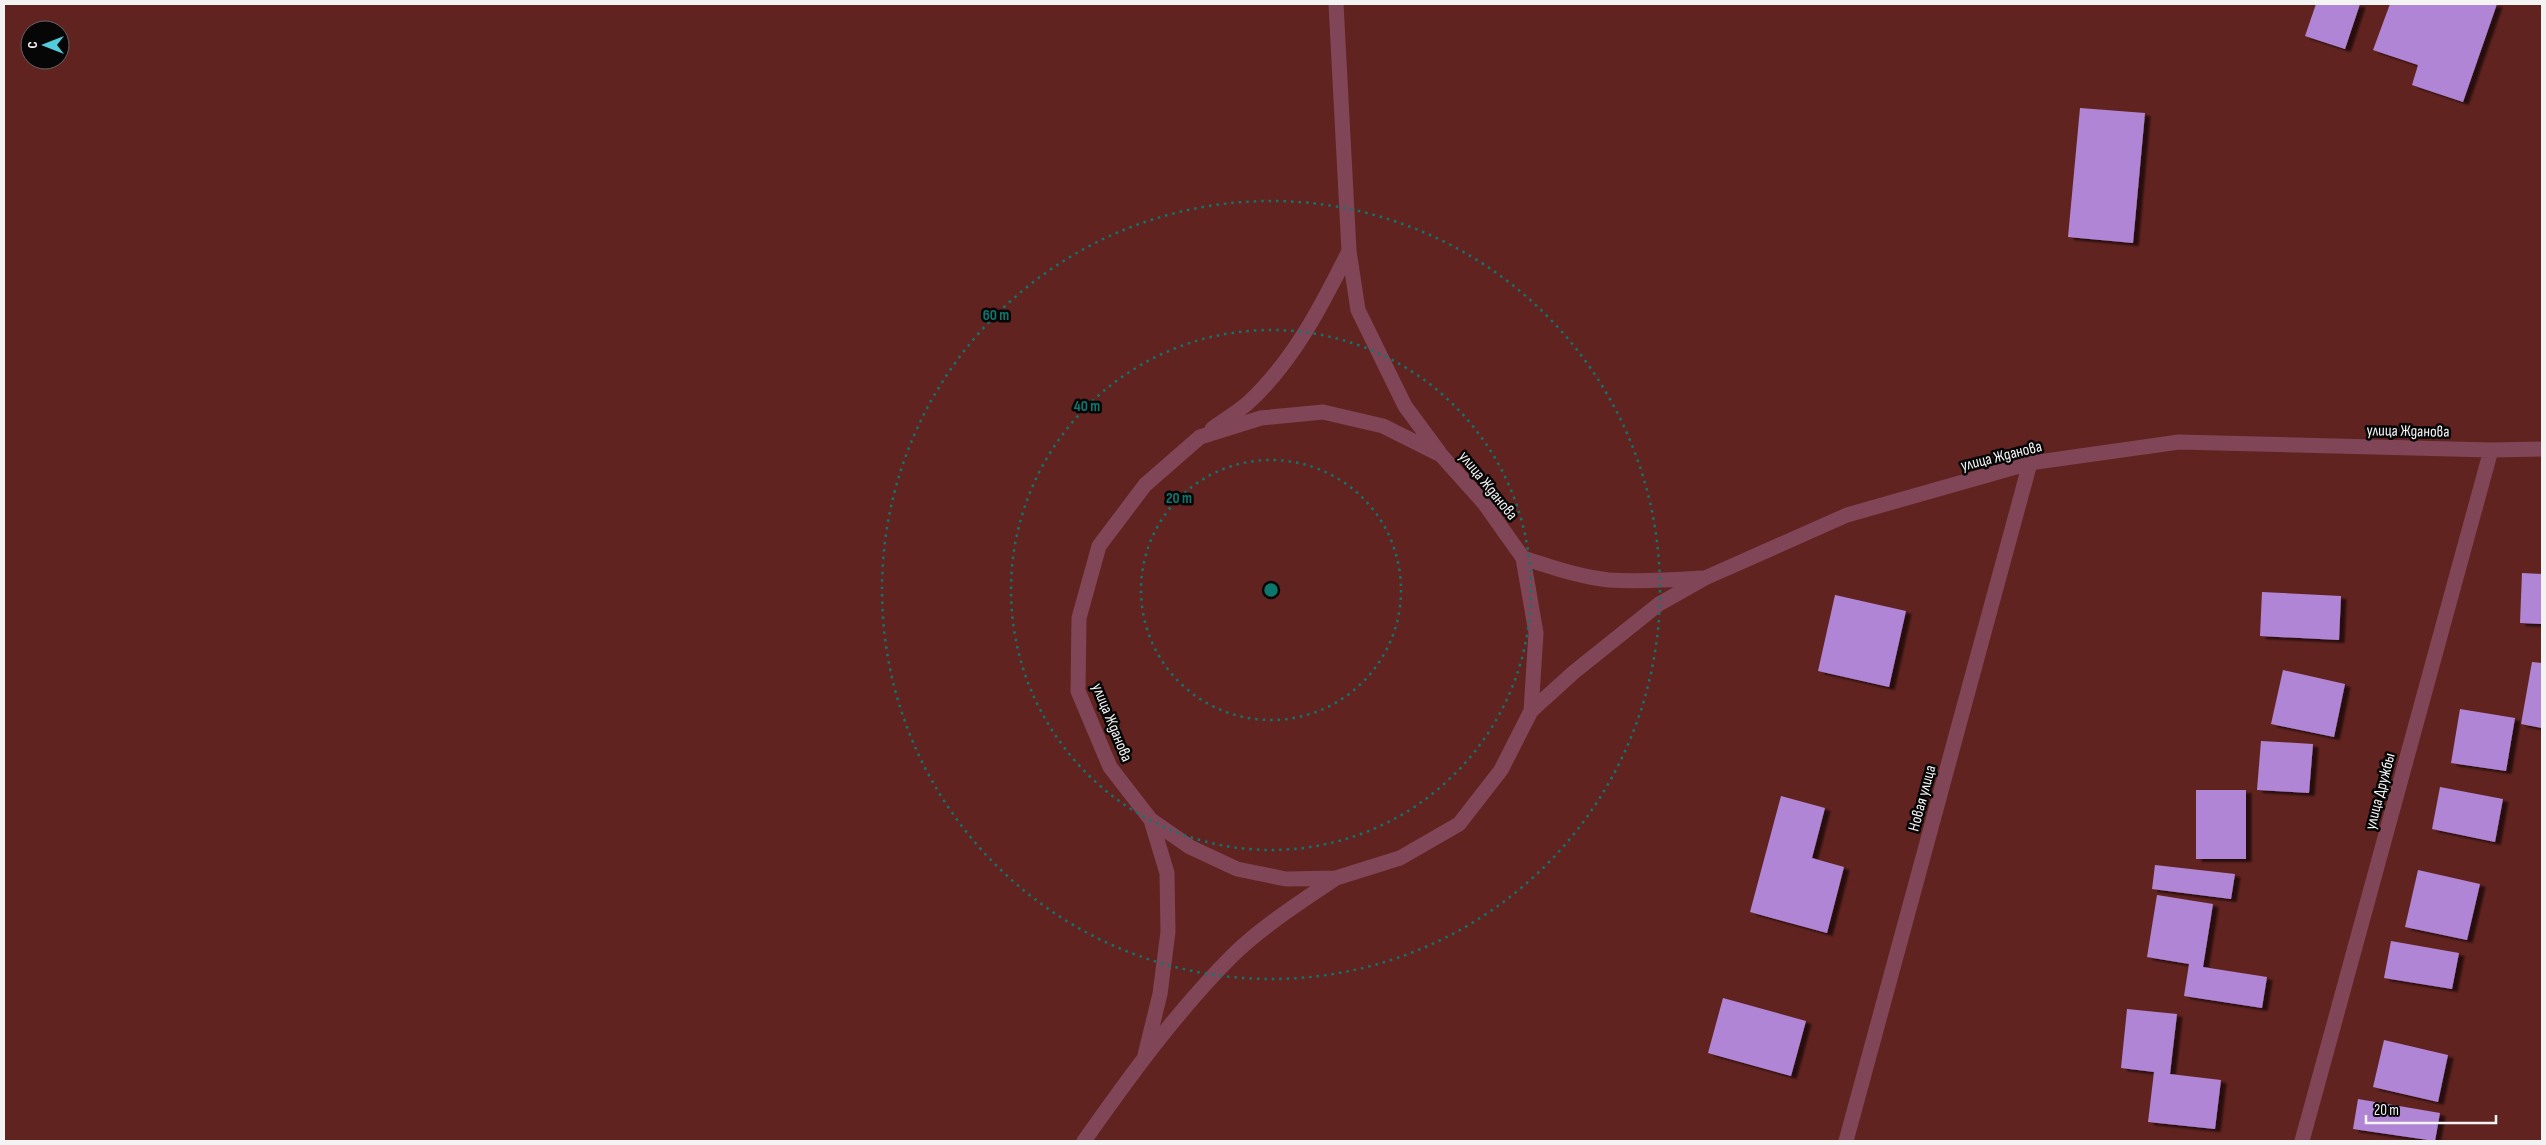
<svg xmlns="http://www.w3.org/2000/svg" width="2546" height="1145" viewBox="0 0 2546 1145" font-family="'Sofia Sans Condensed',sans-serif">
<defs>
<filter id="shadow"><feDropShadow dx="5.5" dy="3" stdDeviation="1" flood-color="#0009"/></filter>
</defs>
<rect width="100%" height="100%" fill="#1d1b1c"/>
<path fill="#612320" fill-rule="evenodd" d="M4,4H2542V1141H4ZM30,30H60V60H30Z"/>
<path fill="#b185d5" filter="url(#shadow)" d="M2316,4H2360L2345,49L2305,36Z
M2390,4H2497L2463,102L2412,85L2418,65L2373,50Z
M2080,108L2145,113L2133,243L2068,237Z
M2522,573L2542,574V624L2520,623Z
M2262,592L2341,596L2339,640L2260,636Z
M1835,595L1906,611L1889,687L1818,671Z
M2532,662L2542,663V728L2521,724Z
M2283,670L2345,684L2334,737L2271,724Z
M2460,709L2515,718L2506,771L2451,763Z
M2261,741L2313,744L2309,793L2257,790Z
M2440,787L2503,799L2495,842L2432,829Z
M2196,790H2246V859H2196Z
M1781,796L1825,808L1812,858L1844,867L1827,933L1750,912Z
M2155,865L2235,874L2231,899L2152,889Z
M2418,870L2480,884L2467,940L2405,927Z
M2157,895L2213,904L2203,967L2267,977L2262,1008L2184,996L2189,964L2147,957Z
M2391,941L2459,953L2452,989L2384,978Z
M1723,998L1806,1021L1791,1076L1708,1053Z
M2127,1009L2177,1014L2170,1074L2221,1080L2215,1129L2148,1122L2154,1072L2121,1068Z
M2384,1040L2448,1055L2438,1102L2373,1087Z
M2358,1099L2440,1113L2435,1141L2353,1129Z"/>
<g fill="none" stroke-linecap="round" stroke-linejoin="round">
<path stroke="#804658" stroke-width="15" d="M1336,4L1349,251L1358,310L1405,406L1439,452
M1212,429C1224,420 1238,412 1249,402C1294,360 1322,305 1349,251
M1523,558C1551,567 1580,577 1609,580C1640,582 1671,580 1701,578
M1531,711L1574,672L1659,604L1705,578L1847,515L2030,463L2179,442L2491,450L2542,449
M1145,1055L1160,994L1168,932L1167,873L1151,820L1110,767L1078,691L1079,618L1099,546L1145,485L1200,437L1261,418L1323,412L1383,426L1441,455L1484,503L1523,558L1536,633L1531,711L1501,770L1459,824L1400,858L1336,878L1286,879L1237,869L1190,847L1151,820
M1084,1141C1130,1076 1176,1012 1233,955C1264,925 1301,902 1336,878
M1846,1141L2030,463
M2302,1141L2491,450"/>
</g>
<g fill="none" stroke="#0f766e" stroke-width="2.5" stroke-dasharray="2.5 5">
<circle cx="1271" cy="590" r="130"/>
<circle cx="1271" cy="590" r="260"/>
<circle cx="1271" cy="590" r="389"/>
</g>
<g text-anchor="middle" stroke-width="5" stroke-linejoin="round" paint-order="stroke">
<g font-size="16" fill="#f4f3f4" stroke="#070606">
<text transform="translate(2408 430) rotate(1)" y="6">улица Жданова</text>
<text transform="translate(2001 455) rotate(-14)" y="6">улица Жданова</text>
<text transform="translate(1489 485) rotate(51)" y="6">улица Жданова</text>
<text transform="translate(1113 722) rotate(68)" y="6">улица Жданова</text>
<text transform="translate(2379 791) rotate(-75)" y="6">улица Дружбы</text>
<text transform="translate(1921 798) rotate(-75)" y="6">Новая улица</text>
</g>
</g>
<circle cx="1271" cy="590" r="8" fill="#0f766e" stroke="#070606" stroke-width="2.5"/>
<g font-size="15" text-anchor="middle" font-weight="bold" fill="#0f766e" stroke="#070606" stroke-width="5" stroke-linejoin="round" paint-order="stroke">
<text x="996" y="320">60 m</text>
<text x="1087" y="411">40 m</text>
<text x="1179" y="503">20 m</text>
</g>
<rect width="2546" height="1145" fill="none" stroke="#f4f3f4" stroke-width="10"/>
<g transform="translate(45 45) rotate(270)"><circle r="24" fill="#070606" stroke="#666565"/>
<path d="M0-4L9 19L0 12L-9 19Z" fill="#52cbda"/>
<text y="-8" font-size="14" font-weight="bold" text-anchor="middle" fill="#f4f3f4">С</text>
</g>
<path d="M2366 1115v8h130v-8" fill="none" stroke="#f4f3f4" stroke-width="2.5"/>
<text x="2374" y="1115" font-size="15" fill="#f4f3f4" stroke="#070606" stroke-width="4" paint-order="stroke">20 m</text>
</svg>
